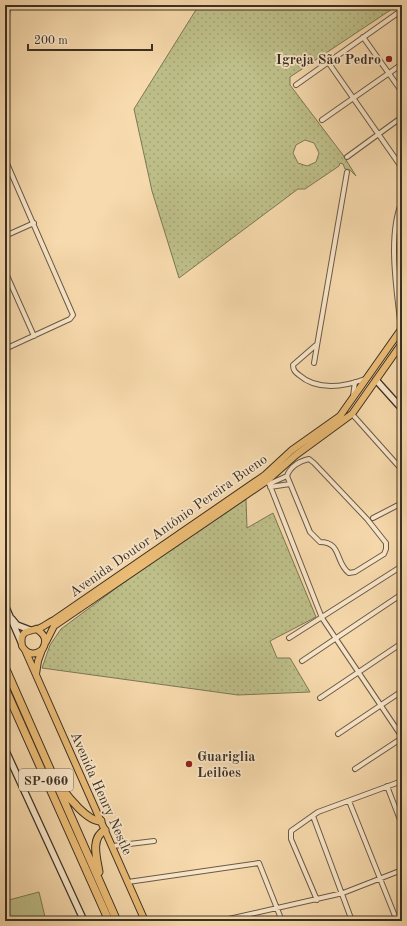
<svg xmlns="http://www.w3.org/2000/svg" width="407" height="926" viewBox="0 0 407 926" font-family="'Old Standard TT',serif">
<defs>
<pattern id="grass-dots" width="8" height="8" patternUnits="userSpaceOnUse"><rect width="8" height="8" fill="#bebf89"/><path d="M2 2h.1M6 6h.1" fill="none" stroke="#a4a476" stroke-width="1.8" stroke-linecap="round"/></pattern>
</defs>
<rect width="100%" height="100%" fill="#f7daad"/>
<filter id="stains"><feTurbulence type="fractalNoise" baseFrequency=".005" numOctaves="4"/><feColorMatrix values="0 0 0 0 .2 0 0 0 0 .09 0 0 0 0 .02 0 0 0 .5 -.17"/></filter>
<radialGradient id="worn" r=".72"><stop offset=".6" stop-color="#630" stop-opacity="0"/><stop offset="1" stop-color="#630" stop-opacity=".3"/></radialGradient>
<path fill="url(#grass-dots)" stroke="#7c7857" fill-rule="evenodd" d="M199,5H398L290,77V85L343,155L356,176L350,170L345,169L343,164L340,163L339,166L305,189H298L179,278L152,191L134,109ZM305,140L314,143L319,153L316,162L307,166L298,163L293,153L296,145Z
M246,499L247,528L273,513L316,617L270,641L277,658H290L310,692L238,695L42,668L50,645L61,629L138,572Z"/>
<path fill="#bebf89" stroke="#7c7857" d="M39,892L46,921H5V901Z"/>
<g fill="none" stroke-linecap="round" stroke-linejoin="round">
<defs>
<path id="street" d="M5,36L8,5
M363,37L402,92
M328,62L402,168
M296,85L402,10
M322,120L402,64
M347,157L402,117
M5,159L73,315L70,319L5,349
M5,236L34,223
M5,271L34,336
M401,329C397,291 387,236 402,201
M316,345L293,365C293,370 295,372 299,375C317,391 344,387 365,379
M314,363L347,172
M353,396L355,382
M352,414L402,470
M309,459L314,463L367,519L386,543V549L384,554L355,572L349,573C335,563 342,542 320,542L310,532L287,476C290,467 299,461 309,459Z
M267,478L322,618L402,737
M269,484L287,476
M270,487L290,484
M373,518L402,503
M289,638L402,566
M302,661L402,594
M320,698L402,643
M338,734L402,691
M355,769L402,738
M387,786L402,825
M349,801L397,921
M313,816L352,921
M113,846L154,841
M128,882L259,863L282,921
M317,900L291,839V831L318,812L402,781
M220,921L343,893L402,870"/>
<path id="secondary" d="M376,380L402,409
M5,605L21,642
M12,619L17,625L30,630
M5,749L84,921"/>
<path id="primary" d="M36,629C45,634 48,641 42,650C34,656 27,654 22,646C19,629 29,632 40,628C45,626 49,622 54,620L265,475L292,450L340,416L402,328
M46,642L54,626L268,480L296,455L352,414L402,343
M25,650L145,921
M36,674L38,661L42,650"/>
<path id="highway" d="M5,667L117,921
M5,688L109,921
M61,787C68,797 88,822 101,821
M99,872C97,859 90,838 105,830"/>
</defs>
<use href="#street" stroke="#6a5a47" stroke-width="6"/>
<use href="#secondary" stroke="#3b3025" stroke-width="8"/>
<use href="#primary" stroke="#3b3025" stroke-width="8"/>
<use href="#highway" stroke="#3b3025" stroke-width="9"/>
<use href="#street" stroke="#fae7ca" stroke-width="4"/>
<use href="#secondary" stroke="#fae7ca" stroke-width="5.5"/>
<use href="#primary" stroke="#ecbd76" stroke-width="6"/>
<use href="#highway" stroke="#ecbd76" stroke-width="7"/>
</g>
<g fill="#8f2418" stroke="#fae7ca" stroke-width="1.5">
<circle cx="389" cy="59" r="4"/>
<circle cx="189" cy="764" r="4"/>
</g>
<g text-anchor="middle" stroke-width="3.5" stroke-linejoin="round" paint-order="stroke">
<rect fill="#fae7ca" stroke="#746756" stroke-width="1" x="19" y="769" width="54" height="22" rx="3"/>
<g font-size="13" font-weight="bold" fill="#3b3025">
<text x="46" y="785">SP-060</text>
</g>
<g font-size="14" font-weight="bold" fill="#3b3025" stroke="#fae7ca" text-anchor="end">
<text x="381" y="64">Igreja São Pedro</text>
<text x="197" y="761" text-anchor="start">Guariglia<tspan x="197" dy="16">Leilões</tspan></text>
</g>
<g font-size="14" fill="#3b3025" stroke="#fae7ca">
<text transform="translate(168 525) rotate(-35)" y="5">Avenida Doutor Antônio Pereira Bueno</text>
<text transform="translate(102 793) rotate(66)" y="5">Avenida Henry Nestle</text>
</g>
</g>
<rect width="407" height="926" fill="none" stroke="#f7daad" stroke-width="20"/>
<rect x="6" y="6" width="395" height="914" fill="none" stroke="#3b3025" stroke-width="2"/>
<rect x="10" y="10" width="387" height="906" fill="none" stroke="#3b3025"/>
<path d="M28 44v6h124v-6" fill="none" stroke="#3b3025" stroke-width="2"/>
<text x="34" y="44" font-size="12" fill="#3b3025" stroke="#fae7ca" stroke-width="3" paint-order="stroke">200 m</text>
<rect width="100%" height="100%" filter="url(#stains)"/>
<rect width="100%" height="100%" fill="url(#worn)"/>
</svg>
